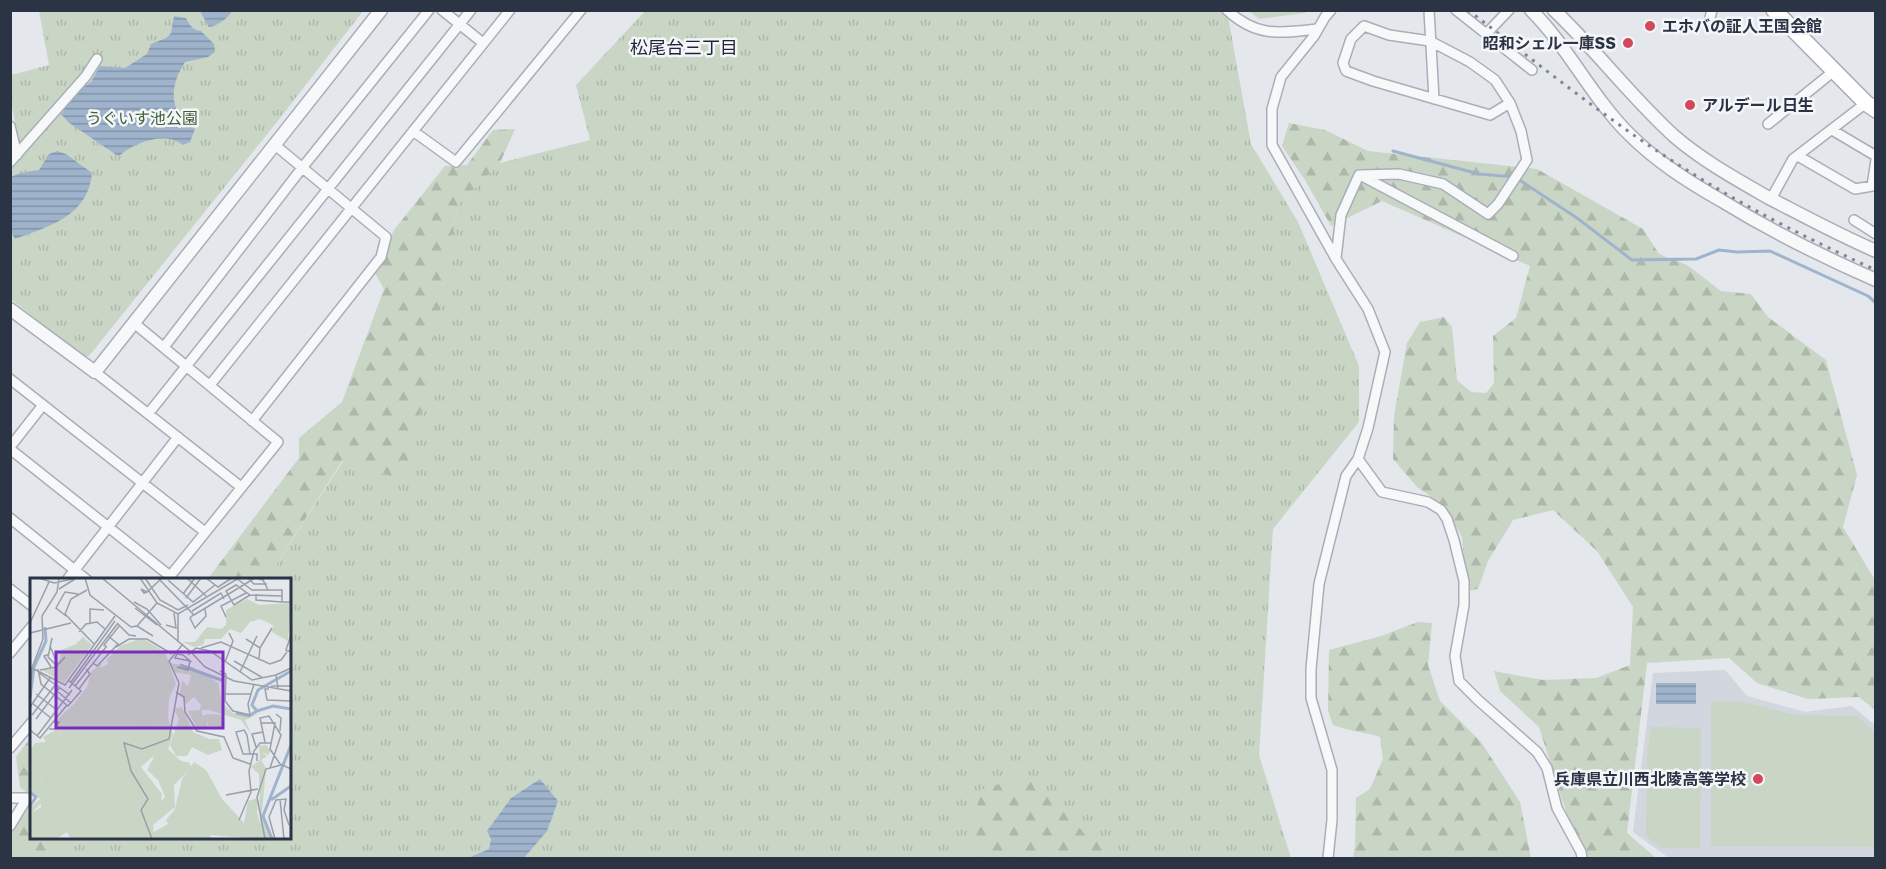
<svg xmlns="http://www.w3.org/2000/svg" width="1886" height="869" viewBox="0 0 1886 869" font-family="'Golos Text','Noto Sans JP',sans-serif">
<defs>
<pattern id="grass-tufts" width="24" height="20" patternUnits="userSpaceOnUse" patternTransform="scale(1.5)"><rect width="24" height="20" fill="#c9d6c5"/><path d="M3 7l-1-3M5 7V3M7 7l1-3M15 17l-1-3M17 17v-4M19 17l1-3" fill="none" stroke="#adb8ab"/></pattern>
<pattern id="forest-firs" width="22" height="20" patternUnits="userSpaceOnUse" patternTransform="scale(1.5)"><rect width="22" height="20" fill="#c9d6c5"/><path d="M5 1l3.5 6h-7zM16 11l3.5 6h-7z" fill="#adb8ab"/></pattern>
<pattern id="water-rules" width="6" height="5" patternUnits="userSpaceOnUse" patternTransform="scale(1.5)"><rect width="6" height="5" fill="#9fb4cc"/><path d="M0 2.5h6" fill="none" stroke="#8293a7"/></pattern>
</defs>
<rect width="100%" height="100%" fill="#e4e7ec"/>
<path fill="#d2d6de" d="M1725,670L1747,696L1805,712L1852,706L1875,725V858H1669L1633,832L1653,673Z"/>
<path fill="url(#grass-tufts)" d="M39,11H363L284,113L89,356H82L11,299L10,169L17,164L21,156L11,101V75L49,65Z
M645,11H1227L1251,144L1298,222L1359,366V422L1273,529L1259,755L1291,858H58L75,838H290V580L267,579L343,461L393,477L410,463L458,205L500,163L590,140L576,85Z"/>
<path fill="url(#forest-firs)" d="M1249,11H1307L1305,13L1259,19Z
M1289,123L1325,130L1368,151L1537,169L1643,229L1659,254L1687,265L1721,291L1751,294L1768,317L1826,360L1857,475L1843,527L1875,580V710L1859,697L1808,699L1757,683L1729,658L1647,663L1627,833L1656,858H1589L1570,824L1539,727L1500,691L1494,671L1543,680L1596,678L1630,665L1633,607L1597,551L1553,510L1513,520L1488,561L1478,589L1467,591L1462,537L1443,505L1417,487L1393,459L1394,416L1407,343L1420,322L1444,317L1452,327L1457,380L1471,392L1486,393L1494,383L1493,336L1516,318L1530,266L1382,201L1331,226L1305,180L1282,146Z
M515,129L500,163L458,205L411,463L393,477L342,461L267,579L207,580L299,458V438L342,402L384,289L375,273L394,230L445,166L467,165L493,130Z
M1418,622L1432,623L1428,665L1440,701L1481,742L1520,802L1531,858H1353L1355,846L1356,798L1370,789L1383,759L1380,737C1364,732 1348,731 1333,725L1328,711L1329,650L1381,636Z
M31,737V796L20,787L16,757Z
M1031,775L1084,833L1122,858H972V823L982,789Z
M31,801L32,838H75L58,858H11V832Z"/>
<path fill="#c9d6c5" d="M1711,701L1744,702L1794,715L1857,716L1875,733V847L1711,846Z
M1651,727L1701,728L1700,848H1661L1646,836L1647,753Z"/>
<path fill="url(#water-rules)" d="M200,11H232C229,17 218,26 209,27Z
M174,16L186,18C190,26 193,30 201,31L214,44L215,52L208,57L185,62C169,87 168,113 195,129L190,142L183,145C165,131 135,142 119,156L115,154L68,122L62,115L64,109L82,88L91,82L100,66L125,68L147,54L151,44L166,38L171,33Z
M57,151L66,154L92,173C88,216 50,226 15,239L11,232V177L20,173L39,170L49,154Z
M1656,683H1696V704H1656Z
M540,779L558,801L547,831L524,858H468L489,849L491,839L487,831L511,798Z"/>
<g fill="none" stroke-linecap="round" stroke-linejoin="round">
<path stroke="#9fb4cc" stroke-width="3" d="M1393,151L1479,174L1515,177L1577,218L1632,260L1696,259L1719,250L1737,252L1770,251L1868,296L1876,303"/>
<defs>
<path id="minor" d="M442,10L483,43
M1227,10C1257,38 1281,33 1318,29
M1429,10L1434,99
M1456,10L1532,70
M1709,22L1712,10
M1364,26L1389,35L1430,41L1470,62L1495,80L1510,103L1490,115L1373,81L1346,71L1343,63L1351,39Z
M1486,34L1509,10
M1768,124L1834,71
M10,126L17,155
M1832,130L1876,156
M413,131L456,162L581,10
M1798,156L1855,189L1872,186L1876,160
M10,162L86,76L97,59
M1359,175L1399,174L1443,184L1488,214L1498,204L1527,160L1521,131L1510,103
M1362,176L1513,256
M1771,199L1793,159L1866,103
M1854,220L1876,234
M1336,258L1341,215L1359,175
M134,323L278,442L167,580
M164,347L302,168L429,10
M95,372L241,487
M10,379L205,532
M210,385L510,10
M148,414L471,10
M252,421L381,257L386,237L275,145
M10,447L43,405
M10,449L170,576
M1358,459L1382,492L1428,502L1441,510L1447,519L1454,540L1464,581V605L1455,656L1459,681L1478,700L1537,752L1547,768L1557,808L1581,852L1582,858
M10,518L87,580
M67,580L178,437
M10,589L32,606
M10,653L32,626
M10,748L32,722
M10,798H27L10,826
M1328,858L1332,820V770L1311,698V669L1319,584L1346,476L1358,459L1368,428L1385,352L1368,309L1336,259L1272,145V109L1281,77L1314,36L1325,17L1331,10"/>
<path id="tertiary" d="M1531,10C1569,48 1592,98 1630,135C1657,162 1689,182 1722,201C1771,231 1823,257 1876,280
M1554,10C1596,50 1631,97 1674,136C1703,161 1736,179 1769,198C1804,216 1839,235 1876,251
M10,309L95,372L381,10"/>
<path id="primary" d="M1774,10L1866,103L1876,110"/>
</defs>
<use href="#minor" stroke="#a9aeb7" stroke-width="12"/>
<use href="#tertiary" stroke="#a9aeb7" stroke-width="15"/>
<use href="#primary" stroke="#a3abb8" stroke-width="18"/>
<use href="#minor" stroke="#f7f8fa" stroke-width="9"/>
<use href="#tertiary" stroke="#f7f8fa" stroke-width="12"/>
<use href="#primary" stroke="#fff" stroke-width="15"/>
<path stroke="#7d8696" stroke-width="3" stroke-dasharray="3 6" stroke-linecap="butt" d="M1468,10C1541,66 1612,124 1690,172C1749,209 1812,241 1876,270"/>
</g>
<g fill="#d1495b" stroke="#f4f6f9" stroke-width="2">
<circle cx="1650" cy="26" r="6"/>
<circle cx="1628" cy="43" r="6"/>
<circle cx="1690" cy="105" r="6"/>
<circle cx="1758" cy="779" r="6"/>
</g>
<g text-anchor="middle" stroke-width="5" stroke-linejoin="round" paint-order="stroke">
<g font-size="16" font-weight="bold" fill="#2b3445" stroke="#f4f6f9" text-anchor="start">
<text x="1662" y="32">エホバの証人王国会館</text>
<text x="1616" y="49" text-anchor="end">昭和シェル一庫SS</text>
<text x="1702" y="111">アルデール日生</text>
<text x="1746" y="785" text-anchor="end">兵庫県立川西北陵高等学校</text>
</g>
<g font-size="16" fill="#3f6138" stroke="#f4f6f9">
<text x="142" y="124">うぐいす池公園</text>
</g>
<g font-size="18" fill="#1d2536" stroke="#f4f6f9">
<text x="684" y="54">松尾台三丁目</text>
</g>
</g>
<g transform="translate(30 578)">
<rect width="261" height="261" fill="#e4e7ec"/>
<path d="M53,59L62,67L34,105L12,92L23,91L31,79L29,73L46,66ZM112,60L135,74L146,106L139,120L138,140L143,157L138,171L153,185L122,179L111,189L132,216L131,226L112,229L98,243L94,256L77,261H41L37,254L26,261H0V236L11,229L10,204L16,183L31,160L30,152L57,114L63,115L67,92L78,86L77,81L90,68ZM164,184L176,192L192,221L214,245L218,223L228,220L227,235L234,261L180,257L181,261H124L122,255L138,246L136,242L145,231L152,201Z" fill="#c9d6c5"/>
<path d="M217,21L229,27L261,25L258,63L242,54L243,47L230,41L220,44L211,55L200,51L191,61H175L173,67L164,69L153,64H165L177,49L191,51L196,47V32ZM72,85L63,115H57L30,152L31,160L16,183L10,204L13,223L0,237V230L10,221L0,212L1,171L5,165L16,164L13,159L26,152L28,141L43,127L57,109L61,94ZM140,85L162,89L181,100L188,105L192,125L203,135L219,139L235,133L215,142L221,156L211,142L179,132H172L173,150L168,152L158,133L170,132L171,127L164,119L156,126L150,114L152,102L158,108L161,97L144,94ZM152,129L163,154L179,161H189L192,172L178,177L162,169L157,178H146L140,167L149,141L144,131ZM118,142L129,154L126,167L109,162L113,143ZM236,167L241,173L238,177L232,174L237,178L231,182L236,190L232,235L241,261H234L230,247L229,196L221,189L230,182L229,168ZM125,177L160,185L161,190L144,207L145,229L123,247L124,261H77L82,253L94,256L97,244L119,222L130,224L135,219L128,202L117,192Z" fill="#c9d6c5"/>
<path d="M178,136L191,137L195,149L178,148L177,141V149H173L172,138Z" fill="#c9d6c5"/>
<path fill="none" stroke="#9fb4cc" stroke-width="3" d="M150,87L194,103M261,93L228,112L222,127L227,133L243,128L261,131M0,120L4,89L16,63L15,49M206,135L219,138L227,133M0,214L6,219L0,228M241,222L261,208M242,261L233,238L261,167"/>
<path fill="none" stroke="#9a9fa9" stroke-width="1.5" d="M9,0L24,5L47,0M55,0L60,17L101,49L107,48L127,25M72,0L161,74L166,70L180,73L222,102L246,97M110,0L127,25L148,36L209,0M115,0L130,22L148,32L158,27M128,0L164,37L225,0M157,0L176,18M176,0L188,9L202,0M206,0L222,12H252V24H261M218,0L224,6H237M226,0L233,2L238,12M138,2L163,24L185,7M29,11L45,1M57,12L41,21L35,36L64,66M117,14L114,15L111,11L117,14L132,0M153,16L165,0M226,16V22L252,24M220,17L204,27L196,13L206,7L220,17L252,18M156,20L171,0M104,24L117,31L131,47M105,30L127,47M162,33L191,15L194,21M164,36L160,40L165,50L176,38L175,31M36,38L26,30L35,14L48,16M196,39L191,28L216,15M0,45L19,4M60,45V31L74,32M88,46L99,57L106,58M136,47L146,50L144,35M107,48L123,58M49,54L56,46L67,44L75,51M0,55L41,45M261,57L256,72L261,74M22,60L18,79L27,88M216,61L230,70L229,80M148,63V36M20,68L28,87M77,69L74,67L90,47M86,69L99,61H117L142,76M171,70L191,64L240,86L251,82L257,74M230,70L242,50M19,76L14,78L21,89M147,76L153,77L160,83L145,80ZM158,77L161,74L175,89L204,103L261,113M204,83L233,100M195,84L203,63L199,55M63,85L67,88L88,66L78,58M0,89L35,107L85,38M147,89L158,92L160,83M8,91L11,106L38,128L51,113L38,102M10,92L26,89L35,79M190,93L196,96L195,123L203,133L220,137L218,126L224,106M210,94L227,58M9,95L40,117M41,104L85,43M45,108L76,69M241,108H261M39,110L88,45M248,110L246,97L261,90M49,111L60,96L56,91M239,111H235L237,122L261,123M27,113L41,125M146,114L154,119L155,134L167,153L194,159L203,180M0,115L2,90L13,61L12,38L27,14L29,0M6,116L27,132M196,116H221M2,125L21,140M0,129L20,100M246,136L251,140L250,153M2,137L26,106M6,141L30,109M231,145H245L240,171L250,186L261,191M19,151H25L29,144H24M0,152L10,160L37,127M7,158L42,112M235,164L230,140L239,138L251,157L240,190M226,169L222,156L233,154M220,176L217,157L214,152L206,154L213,176H227V183M203,180L220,186M196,217L228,211M250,221L254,261M209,242L221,214L219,193L224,173L230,165H241M122,261L111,232L118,221L101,193L94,165L112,171L139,161L149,105L139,83L153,66M235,261L227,219L236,191L251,187M245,261L239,239L246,222L256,221L254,232L259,247"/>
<path fill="#7b2cbf" fill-opacity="0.15" stroke="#7b2cbf" stroke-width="3" d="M26,74H193V150H26Z"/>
<rect width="261" height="261" fill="none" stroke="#2b3445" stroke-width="3"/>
</g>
<rect width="1886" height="869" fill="none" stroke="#2b3445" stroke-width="24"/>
</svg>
